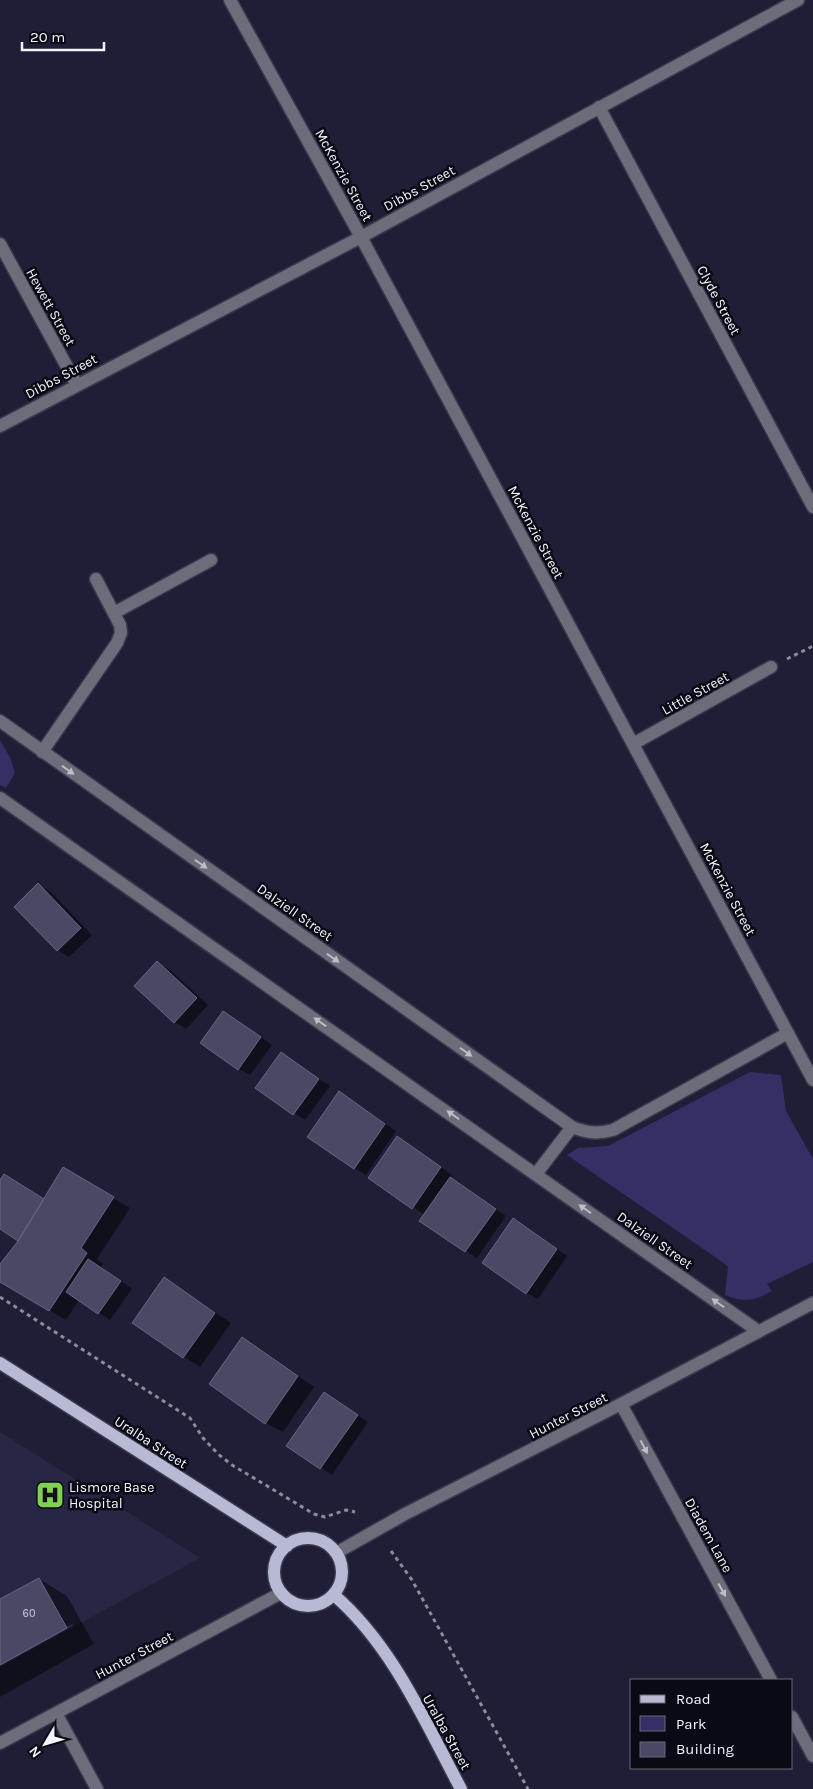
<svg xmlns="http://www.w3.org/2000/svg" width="813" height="1789" viewBox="0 0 813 1789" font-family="Karla,sans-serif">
<rect width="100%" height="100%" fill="#1f1e36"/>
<path fill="#282645" d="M0,1432L200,1558L0,1667Z"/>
<path fill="#342f64" d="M0,741L10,757L15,773L6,788L0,785Z
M750,1072L781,1075L786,1111L813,1159V1262L767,1284L772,1291C754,1301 744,1303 725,1295L728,1266L567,1155L578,1148L608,1146Z"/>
<path fill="#0007" d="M39,885L50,891L92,935L69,957L58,950Z
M157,963L169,969L208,1005L186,1029L175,1022L136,986Z
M235,1019L272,1045L250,1075L239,1069Z
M281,1053L330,1086L305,1120L257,1088Z
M339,1092L396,1131L366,1175L354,1168Z
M409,1145L452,1175L450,1178L506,1216L477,1258L421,1221L425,1215L370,1178Z
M5,1175L45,1200L80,1178L130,1208L97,1259L103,1264L101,1267L132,1289L110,1320L79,1300L66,1320L0,1280V1266L20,1241L0,1227V1181Z
M525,1226L567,1256L538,1299L526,1293Z
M165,1279L231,1323L200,1367L134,1323Z
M242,1339L259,1348L314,1387L283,1432L266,1423Z
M335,1400L368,1422L332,1475L288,1445Z
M39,1579L67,1596L94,1644L0,1697V1666L73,1626L72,1624L0,1663V1601Z"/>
<path fill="#4a4965" stroke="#666683" d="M38,883L81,928L57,951L14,907Z
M157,961L197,998L174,1023L134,986Z
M223,1011L261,1037L238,1070L200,1043Z
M281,1052L319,1079L293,1115L255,1088Z
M339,1091L385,1124L354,1169L307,1137Z
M397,1136L441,1167L412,1209L368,1178Z
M63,1167L114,1197L81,1248L87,1253L49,1311L0,1282V1264L18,1241Z
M4,1174L44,1199L18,1241L0,1229V1180Z
M450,1177L496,1209L465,1252L419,1221Z
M513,1218L557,1249L526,1294L482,1263Z
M88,1259L121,1281L98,1314L66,1292Z
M164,1277L215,1313L183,1358L132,1323Z
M242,1337L298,1376L265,1424L209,1384Z
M324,1392L358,1415L320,1469L286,1446Z
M39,1578L67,1628L0,1665V1599Z"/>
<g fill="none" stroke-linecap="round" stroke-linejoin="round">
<defs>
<path id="minor" d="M230,0L361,237L813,1080
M599,107L813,507
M0,244L77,385
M0,426L361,237L798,0
M114,613L211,560
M0,721L572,1127C587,1133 597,1134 613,1130L788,1033
M633,744L771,667
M42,752L117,643L121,633L120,625L96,579
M0,798L758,1331
M536,1174L572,1127
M621,1404L771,1680
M336,1553L405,1514L621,1404L813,1303
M56,1713L97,1789
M792,1717L813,1756
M0,1743L281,1593"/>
<path id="major" d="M0,1363L287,1546
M274 1572a34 34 0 1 1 68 0a34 34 0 1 1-68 0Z
M334,1595C393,1646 425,1722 461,1789"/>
</defs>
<use href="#minor" stroke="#39384e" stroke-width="15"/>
<use href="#major" stroke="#39384e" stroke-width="15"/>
<path stroke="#8c8b9c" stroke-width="3" stroke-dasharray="4 4" stroke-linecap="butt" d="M787,659L813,646
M0,1297L190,1418L203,1438L218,1454L232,1465L314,1514L325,1517L346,1510L355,1512
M391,1551L412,1580L528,1789"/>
<use href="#minor" stroke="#6c6d7a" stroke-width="12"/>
<use href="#major" stroke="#b8b9d4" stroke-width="12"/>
</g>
<defs><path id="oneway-solid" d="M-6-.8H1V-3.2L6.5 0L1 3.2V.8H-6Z" transform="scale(1.25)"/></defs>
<g fill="#bebec9">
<use href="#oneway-solid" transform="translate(68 770) rotate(35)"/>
<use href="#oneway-solid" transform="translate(201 864) rotate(35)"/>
<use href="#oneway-solid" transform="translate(333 958) rotate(35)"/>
<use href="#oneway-solid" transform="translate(320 1022) rotate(-145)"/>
<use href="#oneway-solid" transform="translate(466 1052) rotate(35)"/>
<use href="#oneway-solid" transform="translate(453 1115) rotate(-145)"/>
<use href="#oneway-solid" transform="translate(585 1209) rotate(-145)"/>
<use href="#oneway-solid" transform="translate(718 1303) rotate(-145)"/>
<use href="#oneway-solid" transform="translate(644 1447) rotate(62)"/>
<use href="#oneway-solid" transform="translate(722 1590) rotate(61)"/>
</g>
<defs>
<symbol id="hospital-square" viewBox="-11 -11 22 22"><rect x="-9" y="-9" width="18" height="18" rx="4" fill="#82d04f" stroke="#0a0a14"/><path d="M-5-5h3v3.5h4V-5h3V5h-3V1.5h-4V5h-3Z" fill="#111"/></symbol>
</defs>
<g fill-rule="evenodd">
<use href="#hospital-square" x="34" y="1479" width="32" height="32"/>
</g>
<g text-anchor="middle" stroke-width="5" stroke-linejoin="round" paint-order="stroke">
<g font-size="11" fill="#cac9d8">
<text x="29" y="1617">60</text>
</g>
<g font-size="14" fill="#f4f4fe" stroke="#0a0a14">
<text transform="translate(344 175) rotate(61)" y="5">McKenzie Street</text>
<text transform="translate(419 188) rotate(-29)" y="5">Dibbs Street</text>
<text transform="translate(719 300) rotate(62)" y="5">Clyde Street</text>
<text transform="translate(51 307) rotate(61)" y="5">Hewett Street</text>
<text transform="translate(61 376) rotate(-28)" y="5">Dibbs Street</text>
<text transform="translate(536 532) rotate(62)" y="5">McKenzie Street</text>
<text transform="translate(695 693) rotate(-29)" y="5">Little Street</text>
<text transform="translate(728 889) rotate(62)" y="5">McKenzie Street</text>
<text transform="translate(295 912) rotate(35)" y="5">Dalziell Street</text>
<text transform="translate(655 1240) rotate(35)" y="5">Dalziell Street</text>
<text transform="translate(568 1415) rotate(-27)" y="5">Hunter Street</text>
<text transform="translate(151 1442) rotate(33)" y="5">Uralba Street</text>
<text transform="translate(709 1535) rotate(61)" y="5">Diadem Lane</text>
<text transform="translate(134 1655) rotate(-28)" y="5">Hunter Street</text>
<text transform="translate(447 1732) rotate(61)" y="5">Uralba Street</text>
</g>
<g font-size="14" fill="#f4f4fe" stroke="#0a0a14" text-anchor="start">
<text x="69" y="1492">Lismore Base<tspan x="69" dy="16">Hospital</tspan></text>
</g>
</g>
<rect x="630" y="1679" width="162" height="90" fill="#0a0a14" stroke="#686872"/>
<rect x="640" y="1695" width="25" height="8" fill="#b8b9d4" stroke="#686872"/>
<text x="676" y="1704" font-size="15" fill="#f4f4fe">Road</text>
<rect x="640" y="1716" width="25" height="15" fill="#342f64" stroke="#686872"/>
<text x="676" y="1729" font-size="15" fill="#f4f4fe">Park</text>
<rect x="640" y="1742" width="25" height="15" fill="#4a4965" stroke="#686872"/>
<text x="676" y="1754" font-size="15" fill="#f4f4fe">Building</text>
<g transform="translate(45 1744) rotate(232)" stroke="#0a0a14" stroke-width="4" paint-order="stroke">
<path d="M0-4L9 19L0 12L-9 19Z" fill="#f4f4fe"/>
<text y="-8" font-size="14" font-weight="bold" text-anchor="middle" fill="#f4f4fe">N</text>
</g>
<path d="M22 42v8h82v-8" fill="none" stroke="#f4f4fe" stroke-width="2.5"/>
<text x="30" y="42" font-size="15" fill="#f4f4fe" stroke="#0a0a14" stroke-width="4" paint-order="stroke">20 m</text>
</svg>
